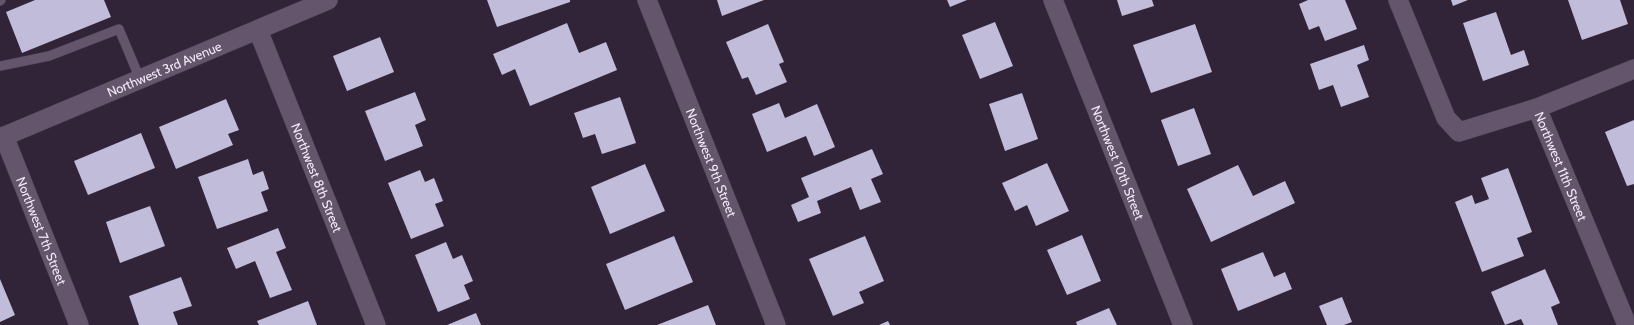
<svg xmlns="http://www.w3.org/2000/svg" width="1634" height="325" viewBox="0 0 1634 325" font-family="Cabin,sans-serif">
<rect width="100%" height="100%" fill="#312338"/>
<path fill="#c0bcda" d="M35,0H104L111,17L22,53L6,12Z
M487,0H570V2L497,27Z
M717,0H764L722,16Z
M947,0H967L950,7Z
M1117,0H1152L1154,6L1122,16Z
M1308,0H1345L1357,29L1325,41L1319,26L1309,30L1299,4Z
M1451,0H1468L1453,6Z
M1568,0H1620L1628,24L1582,40Z
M1496,12L1511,55L1524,50L1529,65L1483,81L1463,23Z
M995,22L1013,66L980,79L962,35Z
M567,23L579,53L606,42L617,70L530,106L515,69L502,75L493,54Z
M768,24L784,62L779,64L787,82L756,95L748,77L742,79L726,42Z
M1195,24L1212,72L1151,93L1133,45Z
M380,37L394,72L347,91L333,56Z
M1364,45L1369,60L1357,65L1369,97L1341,107L1333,85L1319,90L1310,64Z
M415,92L426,120L415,125L423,146L385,161L365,111Z
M1022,93L1038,139L1005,151L989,104Z
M620,97L636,143L602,154L595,134L583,138L574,113Z
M226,99L239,130L228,134L233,145L176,169L159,127Z
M779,103L785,118L817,104L835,147L814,156L806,136L767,152L752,114Z
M1194,108L1211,154L1178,166L1161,120Z
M1634,120V184L1627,186L1605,132Z
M141,133L155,168L88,195L74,161Z
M872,149L883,174L871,179L881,202L860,210L851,187L817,201L821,213L798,222L791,205L809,197L801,178Z
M248,159L253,175L263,171L269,189L261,192L268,211L217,229L198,177Z
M1047,163L1069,211L1036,226L1027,205L1015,211L1002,183Z
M645,164L665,211L610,234L591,187Z
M1238,165L1253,196L1285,181L1295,203L1211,242L1187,189Z
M1508,168L1532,232L1517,238L1524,256L1482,272L1455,202L1472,195L1475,204L1489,199L1481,178Z
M420,170L425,182L434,178L443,201L435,204L444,226L411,239L388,183Z
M150,206L165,246L120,263L106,222Z
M278,228L286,248L276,252L292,290L270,298L255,261L236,269L227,248Z
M1082,235L1101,281L1067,295L1047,250Z
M674,236L693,282L625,310L606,264Z
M865,236L884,281L859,292L864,303L833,316L809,259Z
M446,242L453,259L462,255L473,281L464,285L470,299L438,312L415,255Z
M1263,252L1274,277L1285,272L1292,289L1238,311L1221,269Z
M1545,269L1560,303L1551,307L1558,325H1524L1521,319L1505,325L1491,292Z
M181,277L192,306L173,312L178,325H139L129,296Z
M0,279L15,315L0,322Z
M1342,297L1352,322L1344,325H1327L1319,306Z
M308,301L317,325H259L257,321Z
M708,305L716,325H657Z
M1109,308L1117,325H1077L1076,322Z
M476,313L481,325H447Z
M888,321L890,325H879Z"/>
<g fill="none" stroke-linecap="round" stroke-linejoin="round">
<defs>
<path id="lane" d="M0,1L1,0
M0,66L49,56L119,29L140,79"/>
<g id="street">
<path id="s1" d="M647,0L776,325"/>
<path id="s2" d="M1053,0L1183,325"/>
<path d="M1398,0L1446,118L1459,132L1537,108L1634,69"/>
<path id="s3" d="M258,30L376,325"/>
<path id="s4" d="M1537,108L1627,325"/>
<path id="s5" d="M4,136L79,325"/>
<path id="s6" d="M0,138L328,0"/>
</g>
</defs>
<use href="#lane" stroke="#4c4153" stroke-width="10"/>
<use href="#street" stroke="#4c4153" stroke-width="20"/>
<use href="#lane" stroke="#64556d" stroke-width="9"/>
<use href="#street" stroke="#64556d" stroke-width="19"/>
</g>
<g text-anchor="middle" stroke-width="4" stroke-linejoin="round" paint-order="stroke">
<g font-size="13" fill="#f2e9f7" stroke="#312338">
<text dy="5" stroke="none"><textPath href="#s6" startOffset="178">Northwest 3rd Avenue</textPath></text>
<text dy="5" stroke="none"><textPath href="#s1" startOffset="175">Northwest 9th Street</textPath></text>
<text dy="5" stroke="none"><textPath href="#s2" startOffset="175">Northwest 10th Street</textPath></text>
<text dy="5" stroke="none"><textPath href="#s4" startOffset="63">Northwest 11th Street</textPath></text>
<text dy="5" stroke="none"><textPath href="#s3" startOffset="159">Northwest 8th Street</textPath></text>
<text dy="5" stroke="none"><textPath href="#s5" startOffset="102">Northwest 7th Street</textPath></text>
</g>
</g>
</svg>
